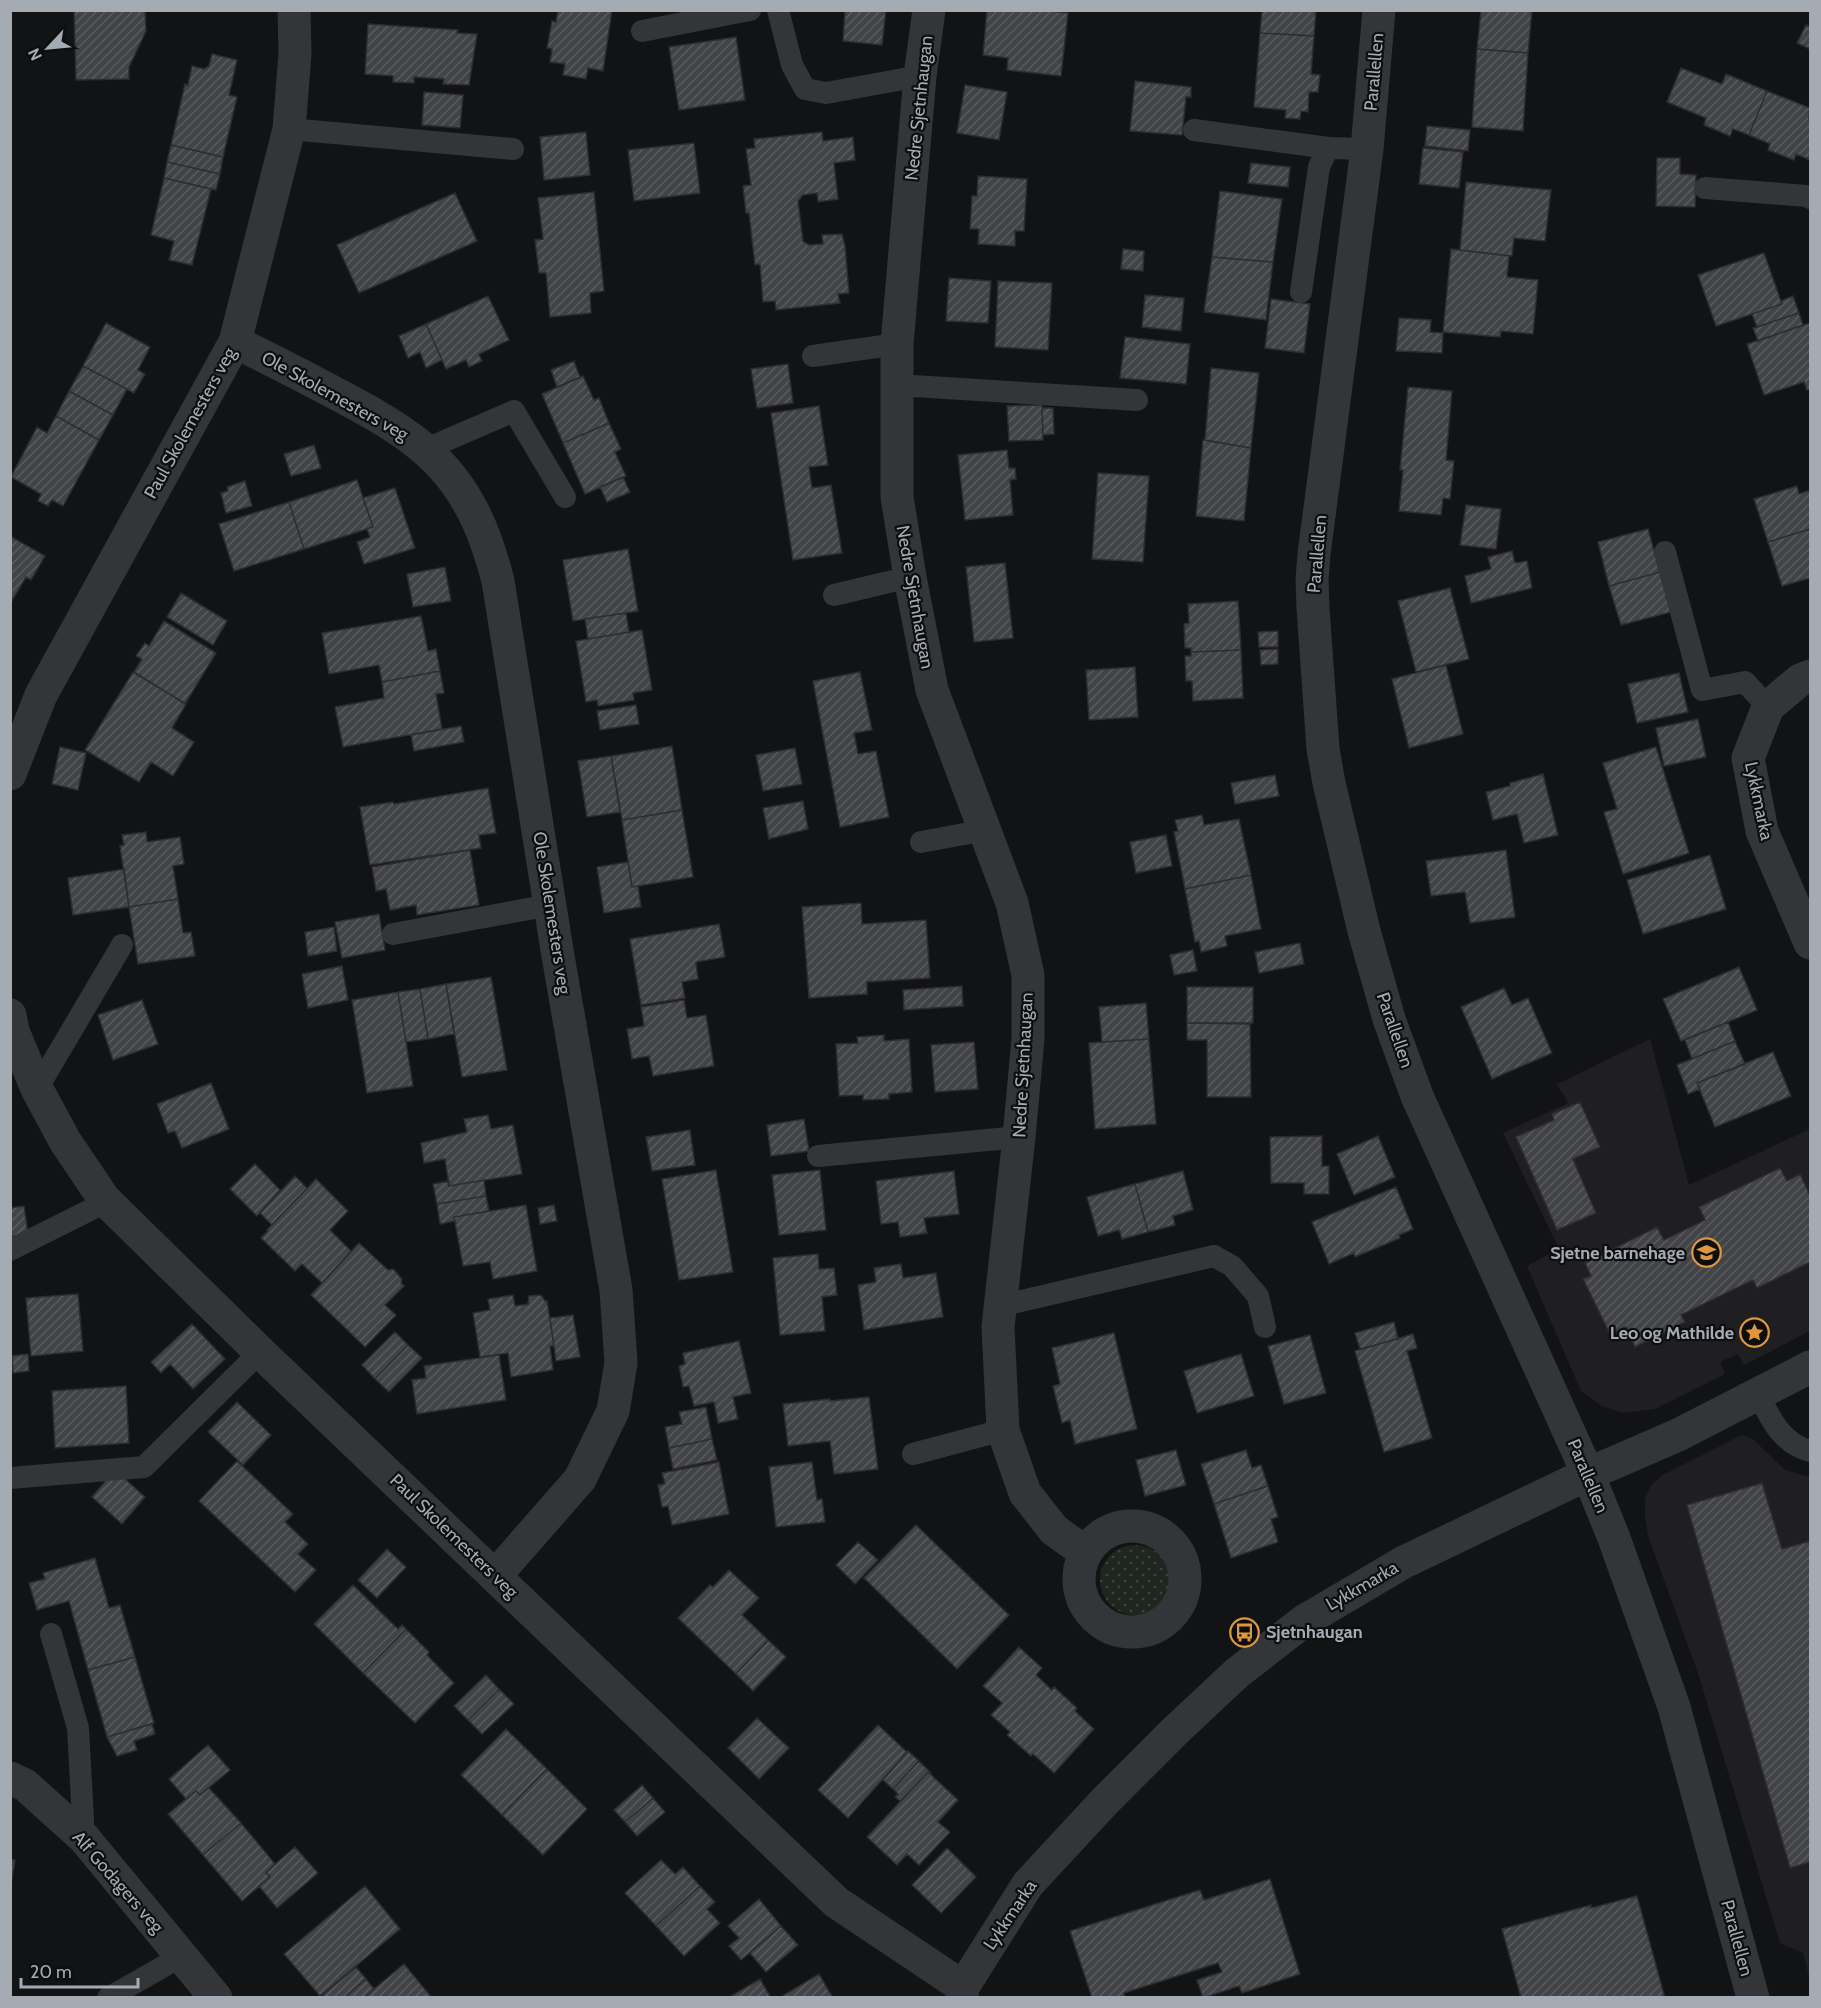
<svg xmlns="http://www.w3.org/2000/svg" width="1821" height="2008" viewBox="0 0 1821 2008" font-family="Cabin,sans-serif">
<defs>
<pattern id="grass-dots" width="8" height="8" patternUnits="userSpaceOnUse" patternTransform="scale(1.5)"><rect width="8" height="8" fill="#1f261f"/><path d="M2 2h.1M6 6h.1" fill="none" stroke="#3d433d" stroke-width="1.8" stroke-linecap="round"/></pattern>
<pattern id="building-hatch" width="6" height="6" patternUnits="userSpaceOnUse" patternTransform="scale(1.5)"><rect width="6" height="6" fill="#414347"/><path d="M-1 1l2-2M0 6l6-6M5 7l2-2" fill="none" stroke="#595b5f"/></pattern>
</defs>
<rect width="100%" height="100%" fill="#121314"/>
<path fill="#1f1f21" d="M1650,1039L1689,1185L1810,1129V1331L1744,1365L1738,1354L1720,1362L1725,1374L1655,1409L1622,1413L1602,1406L1581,1391L1527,1266L1559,1249L1503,1133L1568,1103L1557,1084Z
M1742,1435L1753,1439L1785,1470L1810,1477V1980L1803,1953L1780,1943L1698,1673L1648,1536L1645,1516V1499L1651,1485L1663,1475Z"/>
<path fill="url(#grass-dots)" d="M1100 1580a35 35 0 1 1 70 0a35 35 0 1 1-70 0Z"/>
<path fill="url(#building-hatch)" stroke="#2d2d30" stroke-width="1.5" d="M74,10H145L146,31L129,67V79L76,80Z
M558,10H612L603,71L588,68L586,79L563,75L565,64L550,62L552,49L547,48L552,21L556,22Z
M845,10H886L882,45L843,41Z
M987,10H1042L1068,13L1061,76L1007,70L1008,58L983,55Z
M1262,10H1316L1314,36L1260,33Z
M1481,10H1532L1528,53L1477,49Z
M368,24L458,30L457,33L477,34L469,85L443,84L444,79L414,77V83L393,82V76L365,74Z
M1806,25L1810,27V49L1797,43Z
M1260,33L1314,36L1311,74L1320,75L1318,92H1309L1308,112L1301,111L1300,119L1285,118L1286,110L1254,107Z
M736,37L745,100L679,110L669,47Z
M1477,49L1528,53L1523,131L1472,127Z
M212,54L237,60L229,95L237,97L223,157L171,145L185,84L188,85L192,66L204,69L209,66Z
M1681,68L1722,84L1726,74L1767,91L1749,135L1733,129L1730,136L1704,125L1706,118L1667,102Z
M1135,81L1191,87V97H1186L1182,135L1130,131Z
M965,85L1007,92L999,140L957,133Z
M1767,91L1810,108L1809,118H1810V160L1796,154L1794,160L1768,150L1770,144L1749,135Z
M424,92L463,95L460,128L422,125Z
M1427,126L1470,130L1468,151L1425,146Z
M586,132L590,175L544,180L540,137Z
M822,132L823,141L853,137L855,160L834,163L838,199L818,202L817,193L803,195L798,201L803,241L809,245L823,244L822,235L842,234L845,246L849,293L838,294L840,303L776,310L775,301L763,302L760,264L755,265L749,213H746L743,186L751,185L746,149L755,148L754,139Z
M694,143L700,193L634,201L628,150Z
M171,145L223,157L220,174L167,162Z
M1423,148L1463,152L1459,188L1419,184Z
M1657,158H1680V174L1696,175L1695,207L1656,206Z
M167,162L220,174L216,190L164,178Z
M1251,163L1290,167L1288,187L1248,183Z
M978,176L1027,179L1024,231H1015V246L978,244L979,229H970L972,196H977Z
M164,178L211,189L192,265L169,260L174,241L151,235Z
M1466,182L1551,190L1545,241L1514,238L1512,256L1460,250Z
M1220,191L1282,199L1273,262L1212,257Z
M594,192L604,291L590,293L591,313L550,317L546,273H539L535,240L543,239L538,198Z
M455,193L477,241L359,293L337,245Z
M1123,249L1144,251L1143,271L1121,269Z
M1451,249L1509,256L1507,277L1538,280L1533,334L1501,331L1500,337L1443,332Z
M1764,253L1782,304L1716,326L1698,275Z
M1212,257L1273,262L1266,320L1204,312Z
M949,278L991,281L988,323L946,321Z
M998,281L1052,283L1048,350L995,347Z
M1145,295L1184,298L1181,331L1142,327Z
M488,296L509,340L479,354L482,361L469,367L466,360L446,369L426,324Z
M1793,296L1799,313L1757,327L1752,314L1782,304L1781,301Z
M1271,299L1310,304L1304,353L1265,348Z
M1799,313L1803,325L1758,341L1753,328Z
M1399,318L1431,320L1430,332L1443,333L1442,353L1396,351Z
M106,323L150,347L138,370L145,374L134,393L83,366Z
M1810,323V389L1807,390L1804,382L1764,395L1747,344Z
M426,324L442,360L426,368L420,352L408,358L399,336Z
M1125,337L1190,344L1186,384L1120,378Z
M574,361L580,377L557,387L551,370Z
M788,364L793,403L757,408L751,369Z
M83,366L127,389L113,415L69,391Z
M1211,368L1259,373L1251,448L1205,440Z
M583,376L594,400L599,398L609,423L563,443L542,394Z
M1408,387L1452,391L1446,460L1454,461L1450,499L1443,498L1441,515L1399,511L1403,470H1400Z
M69,391L113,415L99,440L56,416Z
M1042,405L1043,440L1009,441L1007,406Z
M819,406L828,465L809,467L812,488L831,485L842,553L793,560L771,413Z
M1042,408H1053L1054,434L1043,435Z
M56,416L99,440L63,506L52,500L48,506L38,501L41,494L11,477L37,427L47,433Z
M609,423L621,449L615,452L626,476L585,494L563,443Z
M1203,440L1251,448L1244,521L1196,516Z
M314,445L321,468L291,476L284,454Z
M1007,450L1009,468H1015L1016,479L1010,480L1013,515L965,520L958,455Z
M1098,473L1149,476L1143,562L1092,559Z
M623,477L630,492L607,502L600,487Z
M357,480L373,527L304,549L289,502Z
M245,481L252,506L226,513L221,493L228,491L227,487Z
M1797,486L1799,494L1810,490V529L1768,542L1754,499Z
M395,488L415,548L364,564L357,542L370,537L367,529L373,527L363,498Z
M289,502L304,549L234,571L219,524Z
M1466,505L1501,509L1496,549L1460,545Z
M1648,529L1660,572L1609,586L1598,542Z
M1810,529V578L1782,586L1768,542Z
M10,536L45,556L31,580L26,577L10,604Z
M628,549L638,611L573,621L563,560Z
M1512,551L1515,563L1527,561L1532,588L1471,603L1465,576L1491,569L1488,557Z
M1005,563L1013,638L974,642L966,567Z
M445,567L451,601L413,607L407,574Z
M1660,572L1671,612L1621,625L1609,586Z
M1450,588L1469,659L1416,672L1398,601Z
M181,593L227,621L213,645L167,617Z
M1238,601L1241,650L1191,652V648H1185L1184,624L1189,623L1188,604Z
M626,613L629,632L588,639L585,619Z
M421,616L428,651L436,649L440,671L382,682L379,665L329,674L322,633Z
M164,621L216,653L185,704L134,672L142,659L136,656L145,643L149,646Z
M642,630L652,690L633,693L634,700L598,706L597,700L586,702L576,641Z
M1278,631V647H1259L1258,632Z
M1278,649V664L1261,665L1260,650Z
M1241,650L1243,698L1193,701L1192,681H1186L1185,656H1191V652Z
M1446,665L1463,734L1409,748L1392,679Z
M1135,667L1138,717L1089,720L1086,670Z
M440,671L444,693L436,694L442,729L343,747L335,707L384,698L382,682Z
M133,672L186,704L172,728L194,742L173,776L151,762L139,782L85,750Z
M860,672L872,730L854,733L858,754L876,751L889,817L840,827L813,681Z
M1679,673L1688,712L1637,723L1628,684Z
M636,705L639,724L600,730L597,711Z
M1698,719L1706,757L1664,766L1656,728Z
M461,726L464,742L414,751L411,735Z
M672,746L682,810L622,820L611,756Z
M60,747L86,753L78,790L52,784Z
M1656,747L1689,853L1623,874L1604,812L1617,809L1603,763Z
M795,748L802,784L763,791L756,755Z
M611,756L620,812L587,817L578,761Z
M1543,774L1558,835L1524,843L1517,814L1493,820L1486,792L1510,786V783Z
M1275,775L1279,796L1235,804L1231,783Z
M488,788L496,833L479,835L481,848L370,865L360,807L393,802L394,804Z
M803,801L808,829L769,839L763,808Z
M682,810L693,877L632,887L622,820Z
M1202,815L1204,825L1239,819L1251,875L1185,889L1174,832L1178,831L1175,820Z
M146,832L147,842L180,837L184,864L173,866L178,899L129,907L120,846L124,845L122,835Z
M1166,835L1172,866L1136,873L1130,842Z
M470,850L479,905L417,915L416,905L390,910L386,889L376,891L372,867Z
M1506,850L1515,917L1470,923L1465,892L1431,896L1426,861Z
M1710,855L1726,909L1643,934L1627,880Z
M628,862L632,887L638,886L641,907L604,913L597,867Z
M124,869L129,907L73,915L68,878Z
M1251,875L1261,929L1225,936L1227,946L1201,952L1199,941L1195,942L1185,889Z
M178,899L183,933L191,932L195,956L138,964L129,907Z
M861,903L862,924L926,920L930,978L867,982V994L809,998L802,907Z
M379,914L385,950L342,958L335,922Z
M719,924L725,957L696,962L698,979L682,982L685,998L641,1005L630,939Z
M334,927L337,951L308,956L305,932Z
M1300,943L1304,964L1259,973L1255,952Z
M1193,950L1197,971L1174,975L1170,955Z
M342,966L348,1000L308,1008L302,974Z
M1739,967L1757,1010L1681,1041L1663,999Z
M491,977L507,1070L462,1077L446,984Z
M446,984L454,1034L428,1039L420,989Z
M962,986L963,1006L904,1010L903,990Z
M1187,987H1253V1023H1187Z
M1504,988L1512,1005L1528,998L1552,1053L1492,1079L1461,1007Z
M420,989L428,1039L406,1042L398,992Z
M398,992L413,1086L367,1093L352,1000Z
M142,1000L158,1044L113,1060L98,1015Z
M684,1000L687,1018L706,1015L714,1066L653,1076L649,1056L632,1059L627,1029L644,1026L641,1007Z
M1146,1003L1149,1039L1102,1042L1099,1007Z
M1728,1022L1735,1041L1692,1059L1685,1040Z
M1187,1023L1250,1024L1251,1097H1207V1040H1187Z
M884,1035V1041L909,1039L912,1092L889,1094V1099L863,1100V1095L839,1096L836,1044L858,1043L857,1037Z
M1149,1039L1156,1124L1095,1129L1089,1043Z
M1735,1041L1745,1064L1697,1083L1700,1089L1688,1094L1677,1065Z
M974,1042L978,1089L935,1092L931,1045Z
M1773,1052L1791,1096L1715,1127L1697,1083Z
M211,1083L229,1129L182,1148L175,1131L168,1133L157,1104Z
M1580,1102L1600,1147L1573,1159L1596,1213L1557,1230L1516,1137L1554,1120L1552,1114Z
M488,1115L491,1129L513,1125L522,1174L449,1186L445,1159L424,1163L421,1143L467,1132L464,1119Z
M804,1119L809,1151L771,1156L767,1125Z
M690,1130L695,1165L652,1171L646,1137Z
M1322,1136V1166H1329V1194H1304V1183H1271L1270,1137Z
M1378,1136L1395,1177L1354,1195L1337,1154Z
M255,1164L280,1190L257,1216L230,1189Z
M1780,1168L1787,1181L1800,1174L1810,1195V1262L1757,1288L1753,1280L1681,1315L1685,1322L1635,1347L1626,1327L1610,1334L1583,1279L1591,1276L1585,1263L1657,1227L1664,1240L1705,1220L1699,1207Z
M716,1170L733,1272L679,1280L662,1179Z
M820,1170L826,1230L779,1235L772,1175Z
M954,1171L959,1214L924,1218L927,1233L900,1237L898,1222L881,1224L876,1181Z
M1183,1171L1193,1210L1173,1216L1175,1225L1148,1232L1135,1184Z
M295,1176L307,1188L272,1225L260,1213Z
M316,1179L348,1211L330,1230L351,1251L322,1283L302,1264L295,1271L261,1238L268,1231L267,1230Z
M484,1180L486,1196L437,1204L433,1184L449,1181V1186Z
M1135,1184L1148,1232L1122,1239L1119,1230L1098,1236L1087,1197Z
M1396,1187L1413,1229L1399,1235L1400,1238L1355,1257L1354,1253L1329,1264L1312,1222Z
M486,1196L489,1211L454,1217L455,1221L440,1224L437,1204Z
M526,1205L537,1271L493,1279L490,1262L463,1266L454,1217Z
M554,1205L557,1221L540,1224L538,1208Z
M24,1206L28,1234L10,1237V1208Z
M359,1243L388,1270L393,1269L402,1279L401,1283L404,1286L385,1305L396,1315L365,1347L311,1295Z
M818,1254L819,1269L834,1268L837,1295L822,1297L825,1331L780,1335L773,1258Z
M901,1264L903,1278L936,1273L943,1317L864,1330L858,1285L876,1282L874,1268Z
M78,1294L83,1351L31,1356L26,1298Z
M513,1295L515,1306L528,1304L529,1296L541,1295L545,1301H547L554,1346H550L553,1370L511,1377L508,1353L480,1357L473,1313L490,1310L488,1299Z
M573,1315L580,1357L556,1361L550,1318Z
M1394,1322L1398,1339L1360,1349L1355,1333Z
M192,1324L225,1359L193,1389L170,1364L161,1373L151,1362Z
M395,1332L408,1345L375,1379L362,1365Z
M1114,1333L1137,1429L1075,1444L1070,1420L1062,1423L1053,1386L1060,1384L1052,1348Z
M1413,1334L1417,1348L1407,1351L1432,1438L1384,1452L1355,1351Z
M1310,1335L1326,1393L1284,1404L1268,1346Z
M739,1341L751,1393L733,1397L738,1419L718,1423L714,1402L694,1406L689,1386L683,1387L679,1366L685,1364L683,1353Z
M408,1345L422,1358L389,1392L375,1379Z
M28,1354L29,1371L13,1373L12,1356Z
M1241,1354L1254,1396L1197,1413L1184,1371Z
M499,1355L506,1400L417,1414L412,1380L426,1378L424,1366Z
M126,1386L129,1443L55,1448L52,1391Z
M869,1397L878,1469L834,1474L830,1441L788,1446L783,1404L830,1399L829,1401Z
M237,1402L271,1435L243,1465L208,1432Z
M706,1407L712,1439L669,1448L665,1427L682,1424L679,1412Z
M712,1439L717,1460L673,1469L669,1448Z
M1176,1450L1186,1485L1145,1496L1136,1460Z
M1246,1450L1252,1468L1261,1465L1268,1486L1214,1504L1201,1464Z
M237,1461L293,1514L285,1522L308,1544L298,1554L316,1570L295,1592L199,1501Z
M719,1462L729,1514L672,1525L668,1506L662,1507L658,1485L665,1484L662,1473Z
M812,1462L817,1500L822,1499L825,1522L776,1527L769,1467Z
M115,1470L145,1497L122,1524L92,1497Z
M1762,1483L1782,1549L1810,1541V1862L1790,1868L1687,1505Z
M1268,1486L1278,1517L1271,1519L1278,1542L1231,1558L1214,1504Z
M916,1525L1009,1615L957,1669L864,1578Z
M858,1542L878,1560L855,1584L836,1565Z
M387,1549L406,1567L377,1598L358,1580Z
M95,1558L109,1608L120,1605L135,1657L88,1670L69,1601L37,1610L29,1583L45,1579L43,1573Z
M729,1570L759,1598L742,1615L768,1640L736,1674L678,1618L710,1585L713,1587Z
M353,1585L398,1629L402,1625L406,1629L363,1673L314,1624Z
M406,1629L429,1652L427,1655L454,1683L415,1723L363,1673Z
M768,1640L786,1657L753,1691L736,1674Z
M1019,1647L1042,1668L1036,1675L1052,1690L1054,1687L1077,1708L1075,1711L1094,1729L1054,1773L1033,1754L1031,1756L1007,1735L1010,1732L991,1715L1002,1703L983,1686Z
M135,1657L154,1723L107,1737L88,1670Z
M486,1675L499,1689L468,1720L454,1706Z
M499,1689L514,1704L482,1734L468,1720Z
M757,1718L789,1748L759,1779L728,1748Z
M152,1724L155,1734L134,1741L137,1750L117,1756L107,1737Z
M878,1725L907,1752L848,1818L818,1790Z
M506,1729L547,1769L502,1815L461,1775Z
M208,1745L230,1770L200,1795L196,1791L186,1799L169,1779Z
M908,1751L919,1761L893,1789L883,1780Z
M919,1761L931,1773L928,1772L900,1801L895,1797L898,1794L893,1789Z
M547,1769L587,1809L543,1855L502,1815Z
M928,1772L958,1800L938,1822L950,1832L919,1865L907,1854L897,1865L867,1837Z
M642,1785L653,1798L625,1822L614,1810Z
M209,1788L241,1823L203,1855L168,1814L196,1791L200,1795Z
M653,1798L665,1812L637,1836L625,1822Z
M241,1823L275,1864L266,1872L270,1877L242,1901L203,1855Z
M295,1847L318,1873L277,1908L259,1886L270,1877L266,1872Z
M947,1848L976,1877L941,1913L912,1885Z
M10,1859L15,1860L10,1892Z
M661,1860L675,1874L683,1867L700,1886L656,1926L625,1893Z
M1270,1879L1300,1974L1242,1993L1239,1986L1203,1998L1197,1980L1222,1972L1218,1963L1124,1993L1125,1998H1092L1070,1931L1200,1890L1204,1900Z
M365,1886L400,1929L320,1996L284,1954Z
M700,1886L715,1902L707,1909L720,1923L684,1956L656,1926Z
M1637,1896L1665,1998H1521L1502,1929L1591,1905V1908Z
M759,1899L781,1926L741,1960L729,1946L739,1938L728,1926Z
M781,1926L798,1945L766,1972L750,1953Z
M404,1964L432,1998H364L374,1989Z
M356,1967L366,1979L344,1998H325L323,1995Z
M819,1974L833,1998H779Z
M366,1979L374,1989L364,1998H344Z
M760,1979L771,1998H728Z"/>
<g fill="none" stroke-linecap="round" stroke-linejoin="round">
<path stroke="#343538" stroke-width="22" d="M778,10L792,65L805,89L826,93L920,76
M642,31L750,10
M289,129L513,149
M1194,130L1328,148
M1705,188L1807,196L1810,198
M1301,292L1319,167L1328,148L1367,149
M813,356L897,344
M897,385L1137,400
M426,449L514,411L565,497
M1665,552L1702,690L1745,682L1768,707
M834,595L910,577
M921,842L986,830
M393,934L550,905
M37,1089L122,945
M818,1156L1019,1137
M10,1250L94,1208L104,1199
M1000,1306L1214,1256L1232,1266L1258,1296L1265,1327
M1758,1394C1770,1418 1782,1444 1810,1451
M913,1454L1003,1430
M10,1478L144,1467L260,1352
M51,1634L78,1728L84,1838
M108,1998L182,1956"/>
<path stroke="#343538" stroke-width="33" d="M929,10L920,76L897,344V497L910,577L932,690L1012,903L1028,975V1039L1019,1137L998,1327L1003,1430L1025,1493L1054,1530L1086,1553
M1379,10L1367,149L1314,554L1312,580L1313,608L1323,749L1329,783L1364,931L1389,1019L1417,1096L1588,1474L1614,1538L1674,1707L1753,1998
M235,342C268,358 301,375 333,392C387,421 438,447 469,504C483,528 491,554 498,581L558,956L616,1290L621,1363L613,1411L580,1479L496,1575
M1810,676L1800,680L1768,707L1748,758L1762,831L1810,943
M10,774L41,695L235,342L289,129L295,54L294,10
M10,1015L13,1031L37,1089L65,1141L104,1199L260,1352L836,1902L963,1987
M1079 1579a53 53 0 1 1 106 0a53 53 0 1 1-106 0Z
M10,1778L25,1785L84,1838L216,1998
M962,1998L963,1987L1028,1884L1105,1801L1174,1732L1237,1673L1304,1621L1404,1562L1588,1474L1678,1435L1810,1367"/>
</g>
<defs>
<symbol id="school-ring" viewBox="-11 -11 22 22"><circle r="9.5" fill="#0d0e0f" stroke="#df963f" stroke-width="1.5"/><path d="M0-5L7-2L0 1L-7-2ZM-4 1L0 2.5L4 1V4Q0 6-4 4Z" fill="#df963f"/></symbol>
<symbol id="sight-ring" viewBox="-11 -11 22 22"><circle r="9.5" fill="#0d0e0f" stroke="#df963f" stroke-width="1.5"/><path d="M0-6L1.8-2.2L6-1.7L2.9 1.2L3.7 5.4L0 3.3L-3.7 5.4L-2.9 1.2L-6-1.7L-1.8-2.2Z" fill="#df963f"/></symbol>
<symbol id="bus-ring" viewBox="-11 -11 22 22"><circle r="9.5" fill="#0d0e0f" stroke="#df963f" stroke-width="1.5"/><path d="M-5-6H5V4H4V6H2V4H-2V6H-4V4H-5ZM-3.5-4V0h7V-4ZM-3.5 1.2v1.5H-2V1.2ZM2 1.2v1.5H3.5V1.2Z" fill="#df963f"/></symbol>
</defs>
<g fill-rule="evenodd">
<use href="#school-ring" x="1690" y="1236" width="33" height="33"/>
<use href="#sight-ring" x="1738" y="1316" width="33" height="33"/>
<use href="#bus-ring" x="1228" y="1616" width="33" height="33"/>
</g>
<g text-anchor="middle" stroke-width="4.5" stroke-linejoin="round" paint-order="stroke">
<g font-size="18" fill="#a5abb3" stroke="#0d0e0f">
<text transform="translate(1374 72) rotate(-85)" y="6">Parallellen</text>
<text transform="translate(919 108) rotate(-84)" y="6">Nedre Sjetnhaugan</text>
<text transform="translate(335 396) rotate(29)" y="6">Ole Skolemesters veg</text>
<text transform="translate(190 423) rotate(-61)" y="6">Paul Skolemesters veg</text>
<text transform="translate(1317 554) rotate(-85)" y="6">Parallellen</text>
<text transform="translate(915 597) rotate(80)" y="6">Nedre Sjetnhaugan</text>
<text transform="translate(1759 801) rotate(78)" y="6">Lykkmarka</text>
<text transform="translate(552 913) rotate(81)" y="6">Ole Skolemesters veg</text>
<text transform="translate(1395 1030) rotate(71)" y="6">Parallellen</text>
<text transform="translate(1023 1065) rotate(-87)" y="6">Nedre Sjetnhaugan</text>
<text transform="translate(1588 1476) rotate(67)" y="6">Parallellen</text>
<text transform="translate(454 1536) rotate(44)" y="6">Paul Skolemesters veg</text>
<text transform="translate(1362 1586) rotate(-30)" y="6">Lykkmarka</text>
<text transform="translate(118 1882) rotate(49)" y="6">Alf Godagers veg</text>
<text transform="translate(1010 1915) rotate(-56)" y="6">Lykkmarka</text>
<text transform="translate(1737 1938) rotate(75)" y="6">Parallellen</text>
</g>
<g font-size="18" font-weight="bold" fill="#a5abb3" stroke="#0d0e0f" text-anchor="end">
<text x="1685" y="1259">Sjetne barnehage</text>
<text x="1734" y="1339">Leo og Mathilde</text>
<text x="1266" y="1638" text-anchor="start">Sjetnhaugan</text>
</g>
</g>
<rect width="1821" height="2008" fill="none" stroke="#a5abb3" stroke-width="24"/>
<g transform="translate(48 48) rotate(244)" stroke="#0d0e0f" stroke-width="4.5" paint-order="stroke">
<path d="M0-4.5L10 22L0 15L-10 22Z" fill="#a5abb3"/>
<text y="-9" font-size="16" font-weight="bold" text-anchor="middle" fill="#a5abb3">N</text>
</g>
<path d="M21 1978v9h117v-9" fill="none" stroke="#a5abb3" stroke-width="3"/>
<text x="30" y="1978" font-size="18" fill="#a5abb3" stroke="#0d0e0f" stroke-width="4.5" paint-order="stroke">20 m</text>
</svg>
